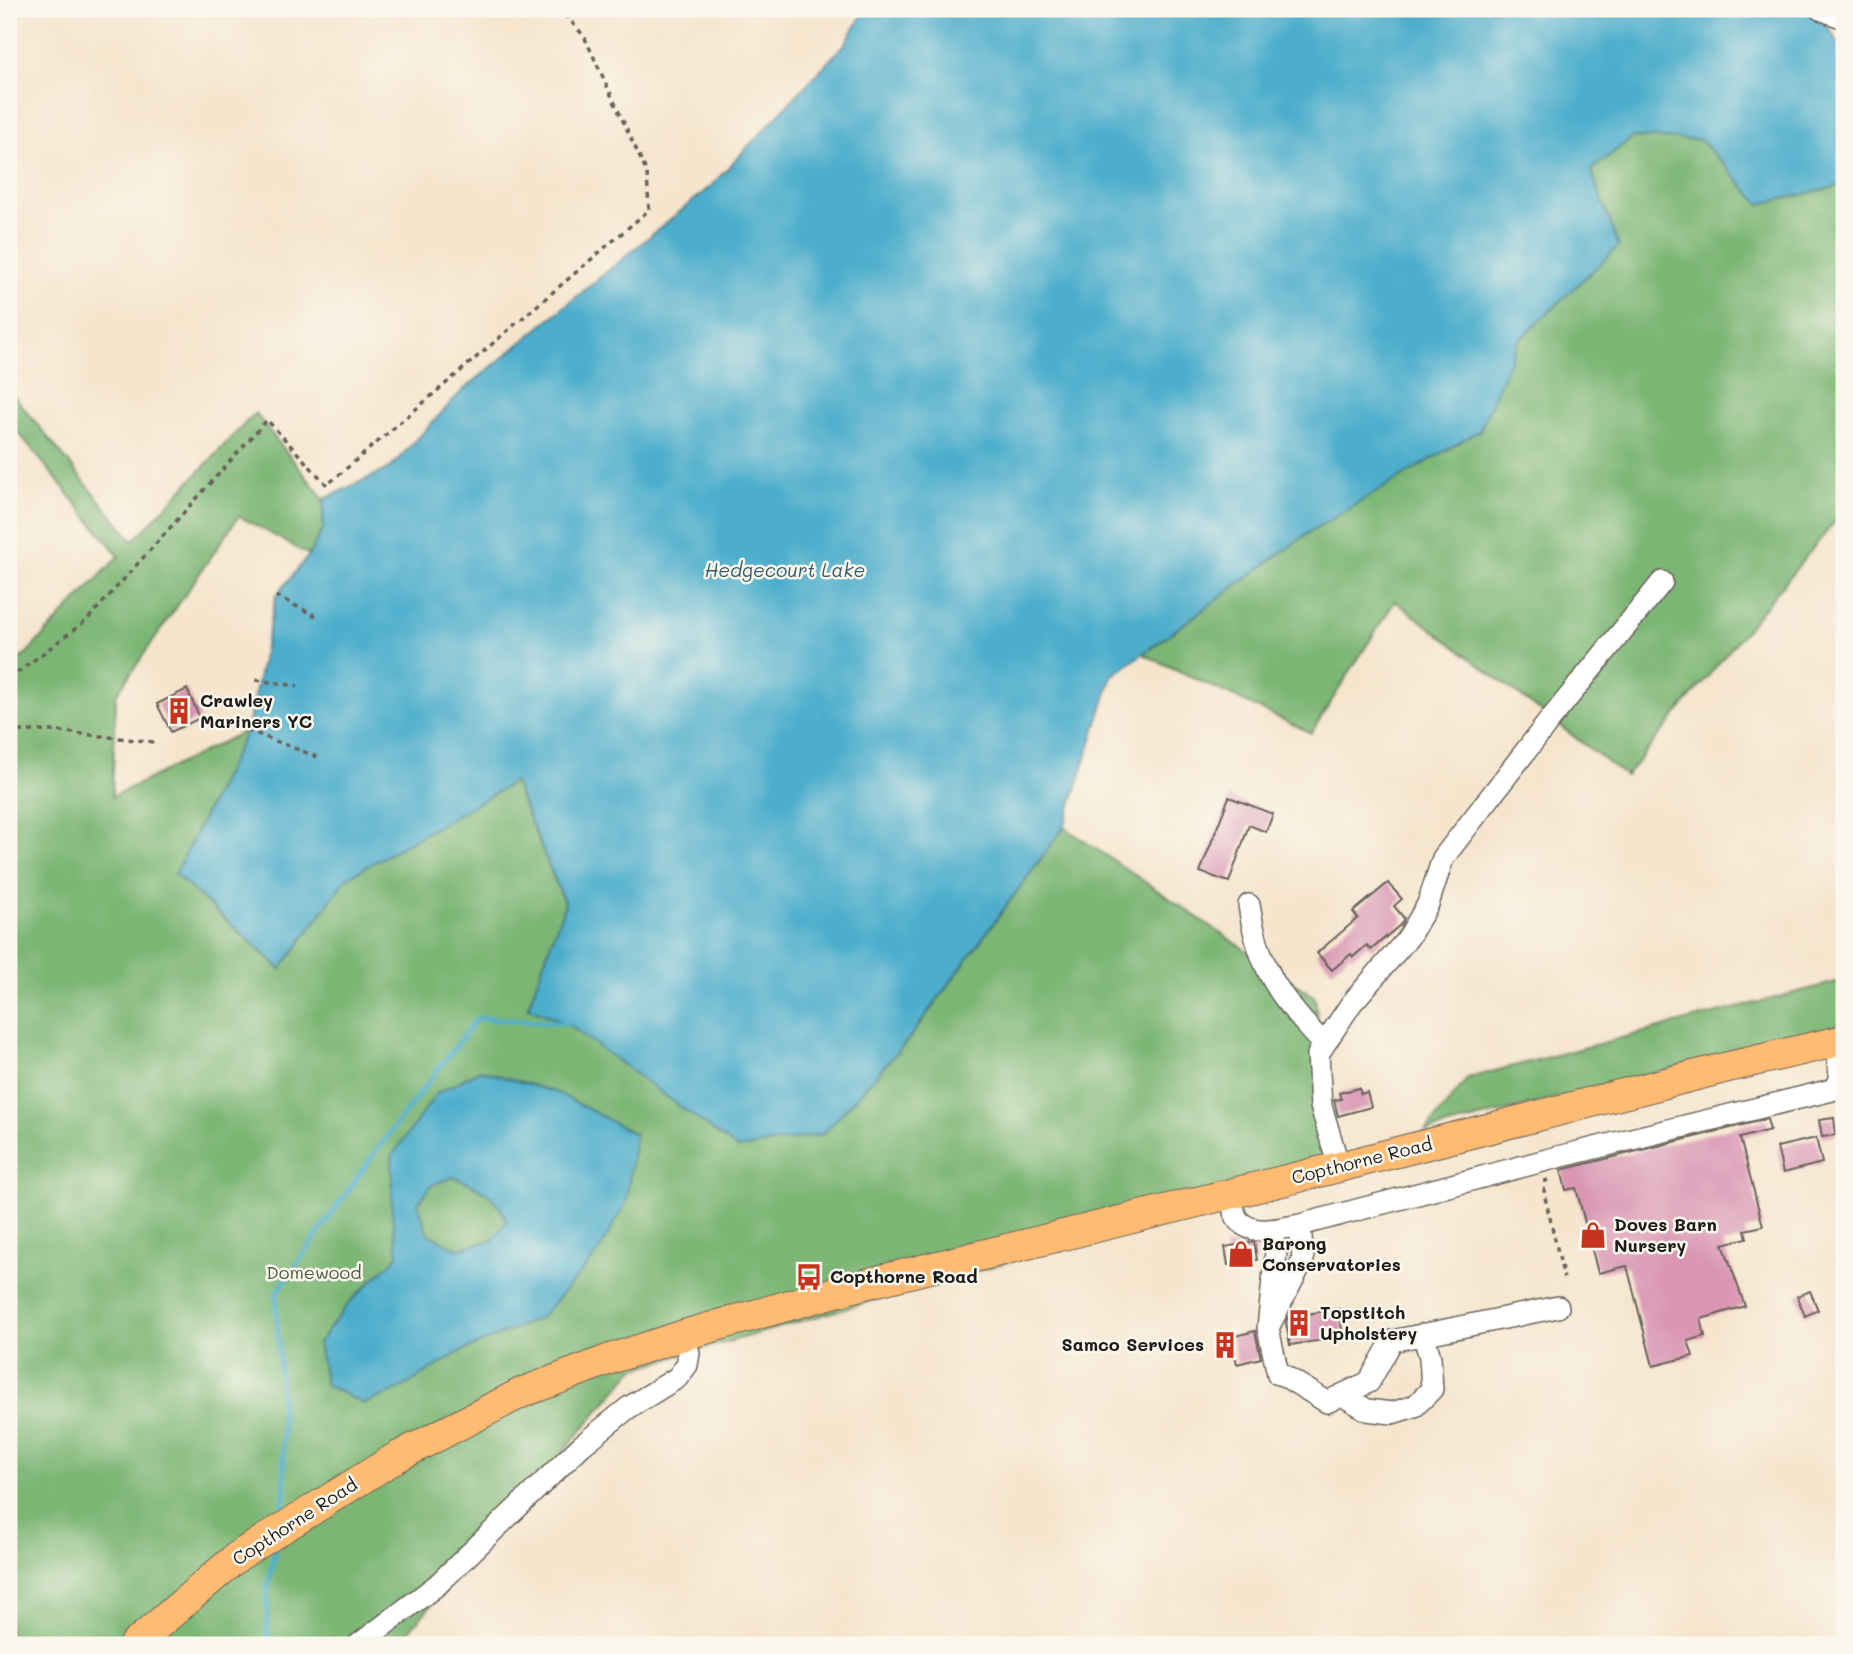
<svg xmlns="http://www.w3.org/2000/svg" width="1853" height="1654" viewBox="0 0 1853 1654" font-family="Mali,sans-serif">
<rect width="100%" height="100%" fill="#fbf7ec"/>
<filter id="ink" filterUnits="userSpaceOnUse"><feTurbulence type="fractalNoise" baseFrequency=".0143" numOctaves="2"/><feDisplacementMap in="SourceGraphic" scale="14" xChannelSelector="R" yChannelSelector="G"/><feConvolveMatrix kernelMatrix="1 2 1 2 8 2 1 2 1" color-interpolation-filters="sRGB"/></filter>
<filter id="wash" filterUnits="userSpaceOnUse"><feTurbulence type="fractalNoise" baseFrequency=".00686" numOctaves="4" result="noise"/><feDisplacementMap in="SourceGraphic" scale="28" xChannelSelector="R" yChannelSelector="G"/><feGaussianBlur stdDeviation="1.57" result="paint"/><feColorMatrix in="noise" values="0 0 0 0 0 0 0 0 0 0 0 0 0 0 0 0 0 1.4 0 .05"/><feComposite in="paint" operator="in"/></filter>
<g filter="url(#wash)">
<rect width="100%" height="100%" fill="#f5e5cd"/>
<path fill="#7cb674" stroke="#4c6948" stroke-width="2" d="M1633,137L1701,139L1760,204L1844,185V534L1836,520L1626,776L1395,601L1311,733L1143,654L1311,531L1480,430L1518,341L1618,246L1591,170Z
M9,390L133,541L255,413L324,499L323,529L309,555L239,516L116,695L112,797L247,730L175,874L280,969L347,878L514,782L565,904L528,1007L823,1134L907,1041L1064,827L1315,997L1332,1169L634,1369L397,1645H9V667L26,654L119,556L9,421Z
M1844,980V1024L1425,1132L1468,1078Z"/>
<path fill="#4daecc" stroke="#346574" stroke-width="2" fill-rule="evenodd" d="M866,9H1815L1844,50V185L1760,204L1701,140L1633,137L1591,170L1619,246L1518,341L1480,430L1311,531L1112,676L1064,827L907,1041L823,1134L738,1149L566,1023L528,1007L565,904L514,782L347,878L281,969L175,874L247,730L276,596L309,555L323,529L324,499L390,468L461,392L711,186L845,44Z
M480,1070L558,1093L635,1134L626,1203L596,1256L540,1318L458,1353L400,1389L364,1404L326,1385L318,1343L351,1301L398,1256L392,1213V1156L436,1094ZM453,1177C477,1185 498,1196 507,1221L491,1241L457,1249L427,1233L418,1203L432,1185Z"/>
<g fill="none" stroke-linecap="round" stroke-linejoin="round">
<path stroke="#4daecc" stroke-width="5" d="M282,1504L285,1493L276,1294L370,1159L477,1018L566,1023
M268,1645L267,1592L276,1545"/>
</g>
<g id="blocks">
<path fill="#d997b4" d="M187,689L200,718L171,732L157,704Z
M1229,797L1273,814L1266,832L1249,825L1229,882L1200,872Z
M1388,883L1402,899L1394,906L1404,918L1401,924L1371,950L1367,945L1353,957L1351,954L1332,970L1317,953L1358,918L1353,912Z
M1359,1088L1361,1094L1367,1092L1371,1107L1338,1116L1334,1100L1341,1099L1339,1093Z
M1834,1118L1836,1135L1822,1137L1819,1120Z
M1767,1119L1770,1130L1740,1138L1763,1226L1745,1230L1747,1238L1723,1244L1745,1306L1701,1319L1705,1336L1688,1341L1693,1356L1653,1366L1627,1266L1598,1273L1576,1188L1566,1190L1561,1170Z
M1816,1138L1822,1163L1783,1173L1777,1147Z
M1254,1242L1257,1260L1228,1265L1225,1247Z
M1810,1291L1818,1310L1805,1316L1797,1296Z
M1339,1309L1343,1337L1290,1345L1286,1322L1288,1317Z
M1255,1331L1261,1358L1237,1364L1231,1337Z"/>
</g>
</g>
<g filter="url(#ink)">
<use href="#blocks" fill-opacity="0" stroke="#68625a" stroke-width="2"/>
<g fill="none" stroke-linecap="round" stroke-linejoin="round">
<defs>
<path id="minor" d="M1820,9L1844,18
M1249,905C1258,968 1281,1000 1324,1044
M1339,1167L1321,1106L1318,1054L1351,1004L1408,938L1428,904L1443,858L1549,721L1662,582
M1229,1195C1232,1202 1234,1216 1239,1221C1255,1237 1281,1228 1300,1225L1558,1157L1832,1090L1841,1080L1835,1043
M1270,1230L1276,1252L1268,1328L1303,1260L1300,1225
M1268,1328L1278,1374L1283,1375L1327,1402L1369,1382L1392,1341L1558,1307
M1342,1395L1367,1410L1392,1413L1415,1406L1432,1389L1430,1357L1423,1334
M358,1645L437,1585L581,1446L628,1408L677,1378L687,1365L689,1353L684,1335"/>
<path id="highway" d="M134,1645L238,1556L397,1457L521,1393L613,1358L684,1335L857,1286L1339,1167L1728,1067L1844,1040"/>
</defs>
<use href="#minor" stroke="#68625a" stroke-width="24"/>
<use href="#highway" stroke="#68625a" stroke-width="32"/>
<path stroke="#68625a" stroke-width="3.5" stroke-dasharray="5 5" stroke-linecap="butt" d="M276,596L316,616
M9,679L88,619L267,420L327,485L649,210L647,173L584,36L560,9
M256,680L298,686
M247,730L320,758
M9,731H56L154,742
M1548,1180L1545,1181L1544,1193L1564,1278"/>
<use href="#minor" stroke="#fff" stroke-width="21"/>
<use href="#highway" stroke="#ffbb71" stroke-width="30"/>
</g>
</g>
<defs>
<symbol id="building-bare" viewBox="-9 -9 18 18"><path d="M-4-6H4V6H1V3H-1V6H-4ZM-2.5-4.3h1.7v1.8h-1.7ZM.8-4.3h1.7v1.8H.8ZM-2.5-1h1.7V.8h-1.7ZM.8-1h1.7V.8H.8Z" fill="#c8321e" stroke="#fbf7ec" stroke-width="2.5" paint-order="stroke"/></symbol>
<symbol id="shop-bare" viewBox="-9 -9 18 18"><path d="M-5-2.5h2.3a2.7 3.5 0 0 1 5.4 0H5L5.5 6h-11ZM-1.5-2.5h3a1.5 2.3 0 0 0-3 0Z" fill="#c8321e" stroke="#fbf7ec" stroke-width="2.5" paint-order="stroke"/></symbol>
<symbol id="bus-bare" viewBox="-9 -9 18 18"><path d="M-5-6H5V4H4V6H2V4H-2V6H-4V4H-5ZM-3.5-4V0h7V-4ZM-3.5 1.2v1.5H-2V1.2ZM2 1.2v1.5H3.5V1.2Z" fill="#c8321e" stroke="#fbf7ec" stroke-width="2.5" paint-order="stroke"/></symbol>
</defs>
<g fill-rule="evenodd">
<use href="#building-bare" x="160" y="692" width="38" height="38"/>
<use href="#shop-bare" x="1574" y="1216" width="38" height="38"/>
<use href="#shop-bare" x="1222" y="1235" width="38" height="38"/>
<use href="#bus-bare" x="790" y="1258" width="38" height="38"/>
<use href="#building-bare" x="1280" y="1304" width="38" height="38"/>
<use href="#building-bare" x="1206" y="1326" width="38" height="38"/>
</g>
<g text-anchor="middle" stroke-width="5" stroke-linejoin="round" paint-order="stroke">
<g font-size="18" font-weight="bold" fill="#1c1c1c" stroke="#fbf7ec" text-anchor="start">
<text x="200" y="707">Crawley<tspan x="200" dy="21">Mariners YC</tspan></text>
<text x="1614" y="1231">Doves Barn<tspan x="1614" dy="21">Nursery</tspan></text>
<text x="1262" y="1250">Barong<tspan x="1262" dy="21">Conservatories</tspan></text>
<text x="830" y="1283">Copthorne Road</text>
<text x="1320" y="1319">Topstitch<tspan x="1320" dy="21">Upholstery</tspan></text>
<text x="1204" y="1351" text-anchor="end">Samco Services</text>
</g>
<g font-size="18" fill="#1c1c1c" stroke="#fbf7ec">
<text transform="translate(1362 1161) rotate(-14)" y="6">Copthorne Road</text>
<text transform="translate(295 1522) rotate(-33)" y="6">Copthorne Road</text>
</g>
<g font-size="18" fill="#485c41" stroke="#fbf7ec">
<text x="314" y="1279">Domewood</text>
</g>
<g font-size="19" font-style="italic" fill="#325e6b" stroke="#fbf7ec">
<text x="785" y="577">Hedgecourt Lake</text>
</g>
</g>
<rect width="1853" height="1654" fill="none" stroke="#fbf7ec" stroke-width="35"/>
</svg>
